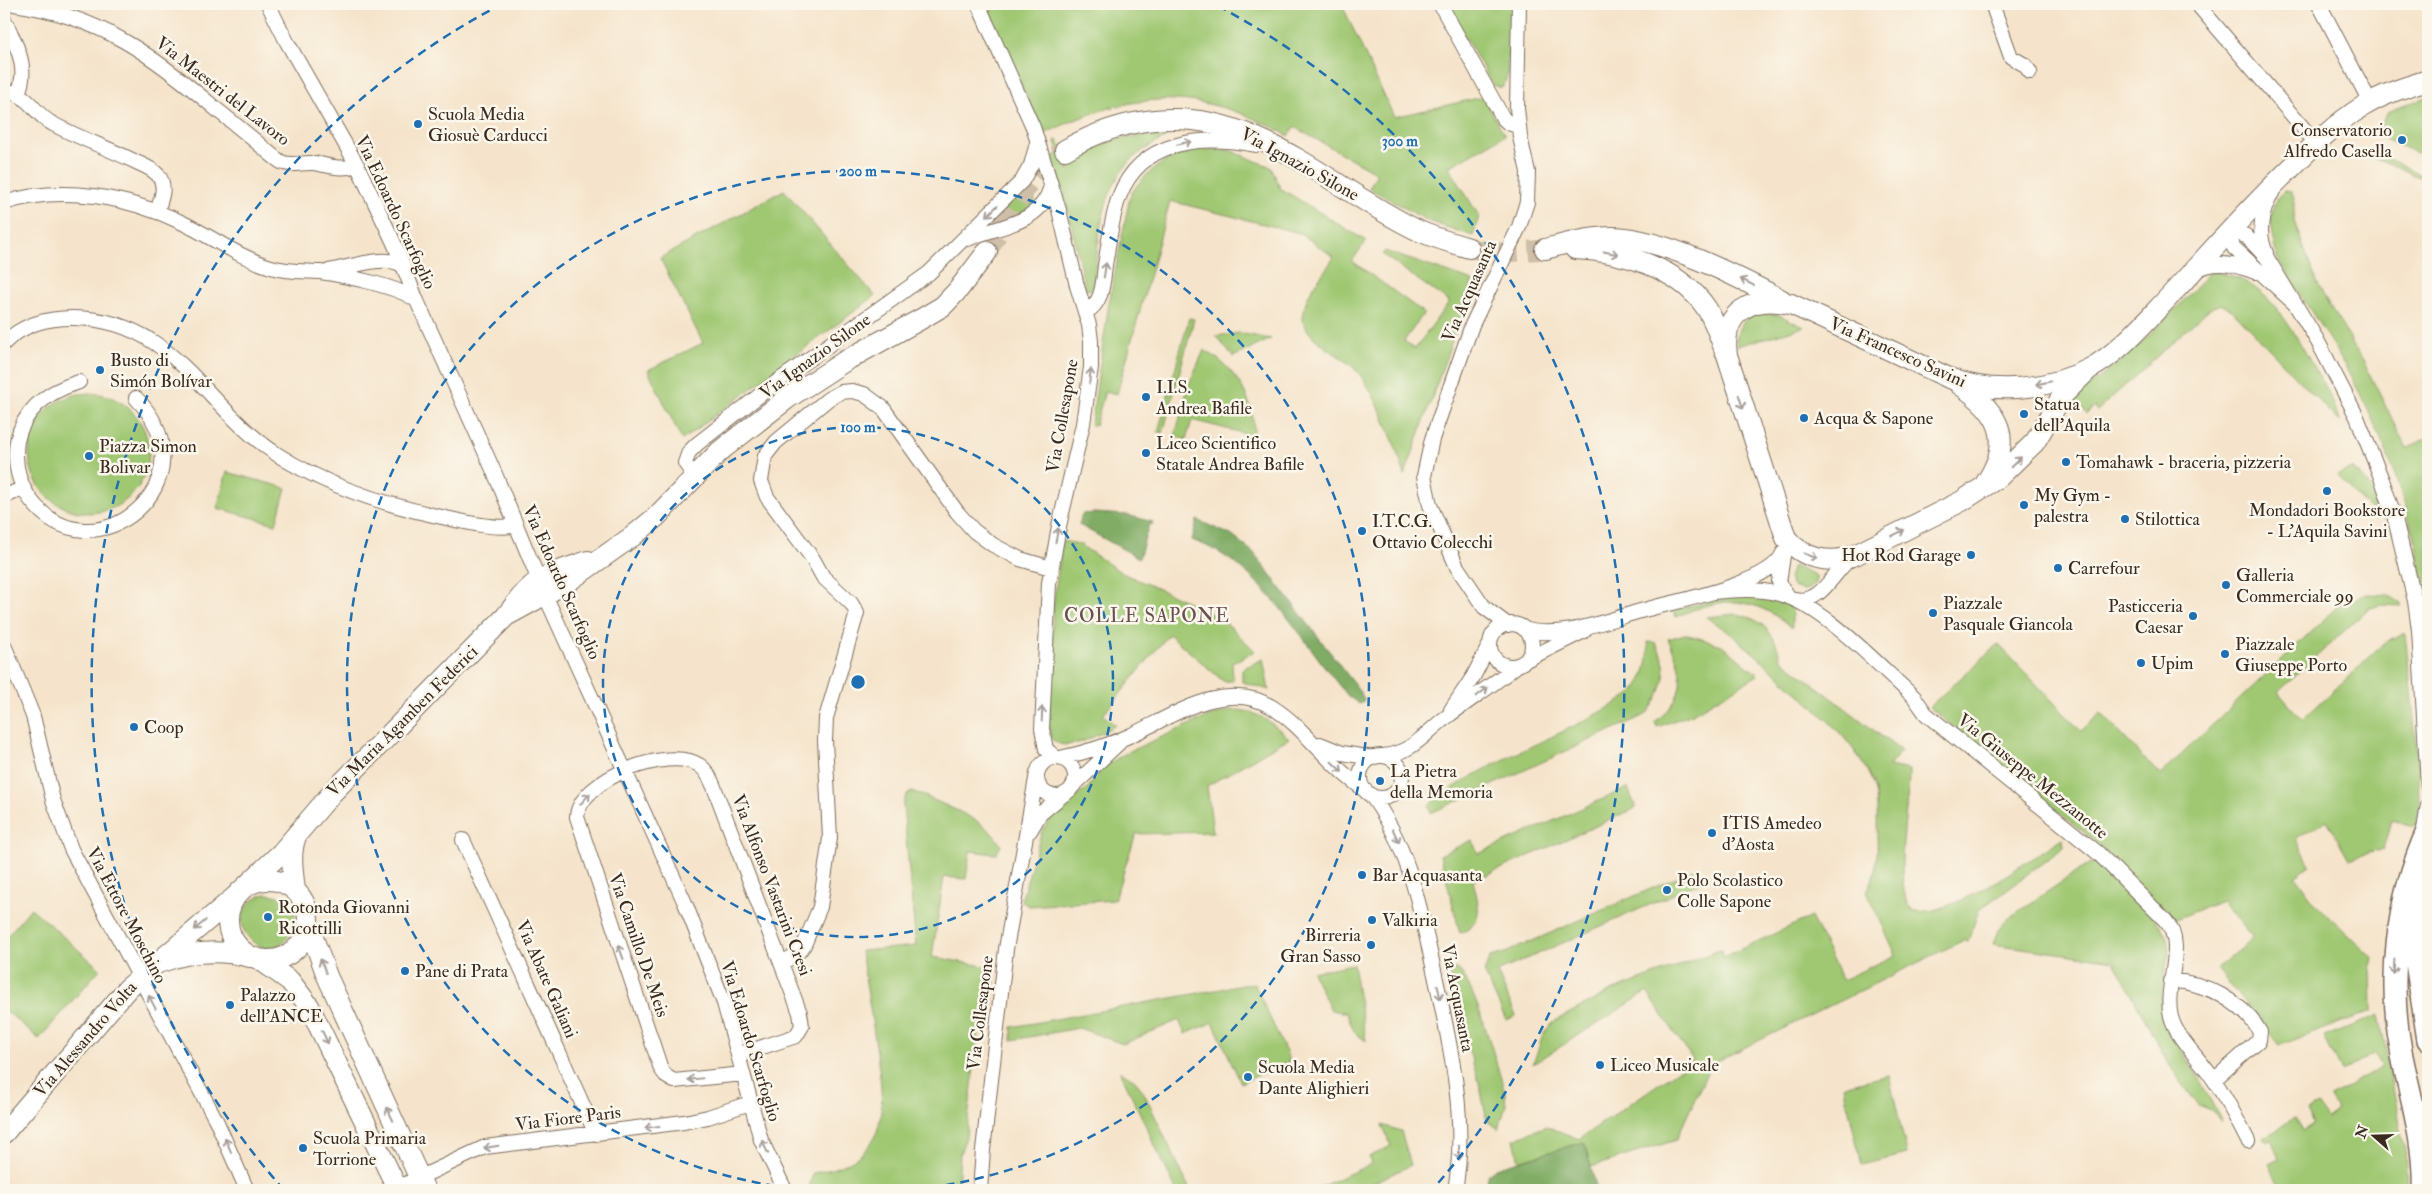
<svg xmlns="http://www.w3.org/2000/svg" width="2432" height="1194" viewBox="0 0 2432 1194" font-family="'IM FELL Double Pica',serif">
<rect width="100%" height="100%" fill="#fbf7ec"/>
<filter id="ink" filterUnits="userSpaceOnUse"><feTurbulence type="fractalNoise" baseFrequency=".02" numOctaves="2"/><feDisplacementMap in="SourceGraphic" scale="10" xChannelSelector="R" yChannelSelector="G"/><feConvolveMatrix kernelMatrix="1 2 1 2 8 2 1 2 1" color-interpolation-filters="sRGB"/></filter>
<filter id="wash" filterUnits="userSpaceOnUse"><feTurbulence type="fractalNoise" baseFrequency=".0096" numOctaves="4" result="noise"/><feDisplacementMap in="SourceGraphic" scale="20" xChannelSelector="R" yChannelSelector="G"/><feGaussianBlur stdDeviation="1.12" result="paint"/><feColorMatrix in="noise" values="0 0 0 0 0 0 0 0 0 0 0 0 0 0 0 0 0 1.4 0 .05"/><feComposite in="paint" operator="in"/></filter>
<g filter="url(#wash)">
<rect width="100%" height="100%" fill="#f5e4cb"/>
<path fill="#a0c873" stroke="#6e7948" d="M984,4H1348L1343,7L1394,117L1483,97L1505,135L1449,167L1479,216L1473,236L1428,221L1369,188L1377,173L1294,127L1289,136C1199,86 1134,90 1044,134Z
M1446,4H1511L1507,77L1503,87L1500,88L1493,85Z
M2428,96V158L2377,136L2388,112Z
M1163,132L1167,133V136C1157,143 1147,147 1137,155C1099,186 1099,242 1093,287L1089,290L1085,289L1067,204L1052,157L1059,153L1055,141L1057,140L1070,159L1114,140Z
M1200,149L1229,150L1271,167L1280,188L1366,241L1352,261L1424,313L1404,341L1415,349L1449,302L1382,254L1385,251L1473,281L1405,475C1395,445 1376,390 1354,368C1340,354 1304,339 1303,318C1303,294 1323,276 1334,257L1300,233L1170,201L1117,394L1105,391L1095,426L1091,425L1109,303L1130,196C1145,170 1171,154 1200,149Z
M2370,151L2428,177V181L2369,155Z
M784,190L875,296L682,440L648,370L703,343L660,258Z
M1022,190L1028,191L1034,197L1035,202L1031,210L990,227L986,221Z
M2284,191L2291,192L2294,198V221L2312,270L2321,291L2363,361L2407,449L2428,436V581L2424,585C2411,511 2384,436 2348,371C2327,334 2303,300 2281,264C2271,245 2264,206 2284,191Z
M2210,272C2265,275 2291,326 2315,370C2324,386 2336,403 2339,422L2232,310L2220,304L2209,309L2097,411L2094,407L2087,414L2071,398C2125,363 2167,319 2210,272Z
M1762,313L1779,315L1804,327L1737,346C1735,327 1744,316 1762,313Z
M1189,318L1194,319L1163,433L1158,432Z
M1239,333L1271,339L1233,357L1216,336Z
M1204,350C1235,367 1255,399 1254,436L1192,420L1186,440L1175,436L1189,384Z
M29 453a60 60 0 1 1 120 0a60 60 0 1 1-120 0Z
M2351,469C2368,476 2375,497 2375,514L2337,475Z
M227,472L286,488L276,524L217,508Z
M1062,541L1079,544L1122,573L1202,608L1231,627L1255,651L1232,663L1233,681H1223L1169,634L1103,715L1115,725C1097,736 1049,764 1049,724L1053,608Z
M1793,566L1816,576C1817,585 1810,590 1802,590L1793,587L1789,578Z
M2367,594L2388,595L2401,603V606L2380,605L2368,609L2278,692L2302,720L2388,640L2405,633L2418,758L2419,805L2415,826L2391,820L2383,849L2349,859L2327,820L2296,838L2310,865L2295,876L2313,901L2373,958L2371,966L2372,1011L2280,1045L2217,969L2253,938L2222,901L2173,920L2097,843L1929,707L1998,644L2081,731L2101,713L2160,775L2339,605Z
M1746,596L1782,602L1792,607V628C1753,595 1722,596 1676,617L1674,610L1726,597Z
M1736,614C1764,619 1774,633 1781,659L1901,751L1889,766L1909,770C1910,801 1891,886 1912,910C1945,922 2033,857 2063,838L2064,847L1979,910L1968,941L1964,940L1711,1064L1676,1140L1591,1167L1584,1142L1519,1161L1514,1139L1546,1126L1579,1139L1693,1060L1647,992L1533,1064L1543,1035L1552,1023L1562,1017L1611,991L1717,951L1722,950L1723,957L1811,917L1842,980L1896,955L1867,891C1877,874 1878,855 1877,836C1877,817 1879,797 1871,779C1853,738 1813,707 1780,677C1757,656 1734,634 1706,617Z
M1685,634L1722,645L1758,675L1692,714L1657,727L1655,722C1688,695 1685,674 1668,639Z
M1648,642L1656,643C1659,650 1663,657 1664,665C1667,680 1656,705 1645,715L1431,813L1429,805C1490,757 1568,736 1631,694C1645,680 1650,662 1648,642Z
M1263,659L1269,690L1242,682V669Z
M1232,710C1256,709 1272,723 1289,738L1207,786L1213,832L1136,834L1114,900L1029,906L1021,901L1042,831L1057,811L1088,788L1103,767L1130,751L1207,717Z
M1628,788L1636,808L1473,881C1478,901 1486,924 1460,933L1440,855L1472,840L1478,854Z
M912,792L921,794C946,807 988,819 1001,846L996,854L970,851L966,879L944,877L932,957L996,968L989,1028L978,1034L966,1137L960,1153L958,1190H808L813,1173C893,1160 885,1110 876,1046C871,1014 866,983 861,951L916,946L903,805L906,795Z
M2090,863H2100L2156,920L2167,937L2169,951L2162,988L2163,1018L2167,1028L2196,1073L2222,1122L2211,1111L2199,1106L2172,1070L2114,961L1993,944L1998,930L2010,917Z
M1696,869L1701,882L1497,972L1516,1016L1506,1020L1484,972L1490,957L1505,953Z
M265,894C325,896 282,975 249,938C234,921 245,900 265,894Z
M31,908L100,969L39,1039L4,1009V940Z
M1353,964L1366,1041L1355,1033L1346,1013L1331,1010L1312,972Z
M1457,969C1473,977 1499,1072 1505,1093L1506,1105L1499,1129L1487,1121L1480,1086L1462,1029L1449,970Z
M1254,983L1290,1061L1241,1083L1213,1022L1185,1034L1179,1020L1123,1044L1079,1028L1012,1040V1027Z
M2379,1015L2405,1150L2407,1190H2282L2269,1163L2279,1158L2271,1139L2266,1141L2264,1137L2294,1118L2302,1131L2313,1124L2306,1111L2317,1105L2326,1119L2338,1111L2330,1097L2382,1066L2375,1053L2342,1072L2324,1037Z
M1120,1071L1135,1080L1144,1093L1190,1190H1176Z
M1889,1075L1907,1154L1862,1165L1843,1086Z
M1382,1125L1401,1131L1411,1165L1358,1190H1313L1371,1164L1369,1157L1391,1146Z"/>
<path fill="#80ac65" stroke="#5e6b42" d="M1095,513L1127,515L1153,522L1152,525L1149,524L1139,558L1079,525L1082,514Z
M1197,520L1231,535L1253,552L1359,690L1364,699L1363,702L1359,704L1348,696C1301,642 1263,564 1192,540Z
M1584,1142L1597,1190H1485L1489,1173L1496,1168Z"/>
</g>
<g filter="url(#ink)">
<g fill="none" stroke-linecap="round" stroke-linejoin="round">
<path stroke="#d0bfa8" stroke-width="20" stroke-dasharray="20 10" stroke-linecap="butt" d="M1469,248L1495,253L1540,250
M987,252C1009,215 1029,174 1065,150"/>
<defs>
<path id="street" d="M14,4C100,16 153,55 216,109C231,121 246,133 260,145C267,151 273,157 281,162C292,167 302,162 313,163C329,165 340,171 357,165
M268,4L287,42L357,165L394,243L417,301L495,474L545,595L685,903L724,1003L761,1140L785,1190
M978,4L1033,127L1059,210L1077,286L1089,325L1091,341V367L1083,424L1059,526L1049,583L1042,729L1046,749L1056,758
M1440,4L1503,118L1508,123L1518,126
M1992,4L2011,57L2025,65L2030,72
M2197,4L2316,143
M2319,4L2370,102
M4,19C15,43 30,67 18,93
M4,91C29,92 33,114 53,124C79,138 108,148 134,161C142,165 152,168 158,175C167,186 161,200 157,211
M4,203C62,184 129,197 183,223C212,237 240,258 271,267C287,272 304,271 320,272C342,275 402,287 417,301
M968,239C999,225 1041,225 1051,186
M2266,253C2257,232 2261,213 2272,193
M2197,270C2215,259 2237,265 2255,272
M329,271C348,268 387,253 403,266
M2294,303L2234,248L2230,239L2231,231L2246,236L2267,258L2317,340L2357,417L2382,480L2394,515L2415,601L2419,630L2428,786
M1086,312C1103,303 1103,282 1105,265C1109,243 1111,219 1119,197C1141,138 1204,135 1256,145
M4,343C23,324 46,318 73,318C176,319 203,407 278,455C325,485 383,504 437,516C456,520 498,531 516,525
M79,382C49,391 24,408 17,441C14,461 18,482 30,499C92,582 217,481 136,398
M694,476L685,463L689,452L697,444L774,384L929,273L1022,181L1031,165L1037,143
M4,497L23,488
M1783,556L1779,582L1788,596
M1714,592C1735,590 1758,588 1779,594C1823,605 1879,666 1914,697L1926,714L2098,853L2165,920C2188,945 2163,985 2171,1017C2176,1038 2202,1061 2214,1080C2227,1099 2237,1120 2248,1141
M1795,599C1822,605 1833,571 1852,557
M1490 645a21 21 0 1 1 42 0a21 21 0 1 1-42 0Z
M1508,625L1484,607L1457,567L1430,505L1424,476L1432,439L1472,325L1519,227L1527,202L1528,172L1520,137L1517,108L1519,4
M1524,629C1561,641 1612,618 1648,609C1678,601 1772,583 1783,553
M4,645L33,716L53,800L71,849L216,1120L247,1190
M1526,660L1584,631
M1451,710L1473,677L1490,644
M1320,744L1342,753L1373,758
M1384,756C1416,751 1424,733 1448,716C1471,699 1494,684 1516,666
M1360 777a21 21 0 1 1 42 0a21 21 0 1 1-42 0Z
M1037 777a19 19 0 1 1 38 0a19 19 0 1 1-38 0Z
M1060,758C1083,753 1107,746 1129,736C1171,717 1225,678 1272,707C1299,724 1316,748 1339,769C1347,777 1357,784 1366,791
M1073,786L1119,743
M1370,794C1410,847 1421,912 1435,975C1450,1044 1468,1120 1455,1190
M1030,831L1040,814L1064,794
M2423,836L2428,805
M463,840L596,1134
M781,963L796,955L804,945L820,907L830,838L825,740L826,718L857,613L851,603L823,577L813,559L767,497L761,481L765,456L776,442L828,399L841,392L852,391L864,394L883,408L957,512L974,531L993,545L1020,559L1051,568
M2170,981C2204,981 2243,1002 2260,1032L2259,1040L2214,1080
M738,1055L796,1036L802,1026L800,1013L714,787C711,780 707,770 699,765C669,745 578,780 577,817L661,1069L667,1077L674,1081L743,1074
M397,1188L485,1147L684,1122L708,1117L750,1103
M980,1190L983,1150L1006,949L1037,773"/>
<path id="secondary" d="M1065,150C1094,133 1122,123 1155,120C1257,109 1332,190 1419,231C1435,238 1452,243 1469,248
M1545,249C1568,243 1590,237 1613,237C1663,238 1738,277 1782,300
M1575,249C1621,251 1679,267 1707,309C1715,322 1720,337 1725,351
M2089,369L2062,396L2035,442L1999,477L1962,501L1855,555C1830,565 1803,559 1786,538L1727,355C1721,311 1752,295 1791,304L1949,378C1992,395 2048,390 2089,369C2117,355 2146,321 2168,298C2209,254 2249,208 2293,166C2314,145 2336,123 2362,107C2383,94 2405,87 2428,80
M1959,384C2000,412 2015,439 1985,484
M506,616L566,583L633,536L656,517L720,451L788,398L845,361L921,319L943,306L958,290L987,252
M228 920a40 40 0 1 1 80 0a40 40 0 1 1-80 0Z
M246,886L281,853L332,793L506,616C536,575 542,577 588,561
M295,890C293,872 289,851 297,834
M308,924L327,976L425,1190
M262,961L290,981L309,1006L398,1190
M161,962C191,951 219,949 250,957
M4,1133L128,988L238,894"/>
<path id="primary" d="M2409,917L2428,1040
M2418,937L2420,915L2428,880
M2423,1190C2425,1145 2411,1100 2402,1056C2387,980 2396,900 2428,829"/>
</defs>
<use href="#street" stroke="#7c6b5b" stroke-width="16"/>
<use href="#secondary" stroke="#7c6b5b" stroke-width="22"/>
<use href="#primary" stroke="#7c6b5b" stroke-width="24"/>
<use href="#street" stroke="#fff" stroke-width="14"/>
<use href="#secondary" stroke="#fff" stroke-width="20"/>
<use href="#primary" stroke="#fff" stroke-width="21"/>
</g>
<defs><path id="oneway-shaft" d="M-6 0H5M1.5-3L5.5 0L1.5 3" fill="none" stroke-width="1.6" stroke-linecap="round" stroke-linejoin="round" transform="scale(1.25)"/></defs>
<g stroke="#a79f9a">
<use href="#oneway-shaft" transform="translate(1184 143) rotate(-13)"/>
<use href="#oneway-shaft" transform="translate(992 211) rotate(135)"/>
<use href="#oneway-shaft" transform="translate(1611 253) rotate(11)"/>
<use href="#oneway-shaft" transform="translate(1105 270) rotate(-81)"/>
<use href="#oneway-shaft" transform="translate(1747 282) rotate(-154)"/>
<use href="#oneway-shaft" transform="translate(1090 376) rotate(-84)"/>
<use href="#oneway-shaft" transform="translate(2043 383) rotate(169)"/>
<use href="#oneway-shaft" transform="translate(1741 402) rotate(72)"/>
<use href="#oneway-shaft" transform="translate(2016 462) rotate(-44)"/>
<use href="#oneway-shaft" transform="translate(1898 533) rotate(-27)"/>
<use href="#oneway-shaft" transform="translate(1057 535) rotate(-78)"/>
<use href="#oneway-shaft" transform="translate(1811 556) rotate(21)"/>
<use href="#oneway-shaft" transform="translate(1482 692) rotate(-37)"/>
<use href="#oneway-shaft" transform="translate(1042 714) rotate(-88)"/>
<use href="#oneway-shaft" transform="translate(1337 767) rotate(44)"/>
<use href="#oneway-shaft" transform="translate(585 799) rotate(-48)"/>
<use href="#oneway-shaft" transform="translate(1396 836) rotate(65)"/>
<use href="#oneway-shaft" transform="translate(200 925) rotate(140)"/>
<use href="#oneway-shaft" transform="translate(621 952) rotate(-109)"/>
<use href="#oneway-shaft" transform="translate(323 966) rotate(-112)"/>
<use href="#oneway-shaft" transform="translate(2394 967) rotate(93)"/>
<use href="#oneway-shaft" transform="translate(1439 992) rotate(78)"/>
<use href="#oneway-shaft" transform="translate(152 1002) rotate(-118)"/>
<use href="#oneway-shaft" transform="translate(325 1037) rotate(65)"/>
<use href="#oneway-shaft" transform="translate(695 1079) rotate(174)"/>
<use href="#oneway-shaft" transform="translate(390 1114) rotate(-115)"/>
<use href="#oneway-shaft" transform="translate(652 1127) rotate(172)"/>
<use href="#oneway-shaft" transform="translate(228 1145) rotate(-114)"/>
<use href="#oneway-shaft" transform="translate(491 1147) rotate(171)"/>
<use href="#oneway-shaft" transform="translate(765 1147) rotate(-115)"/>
<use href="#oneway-shaft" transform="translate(1459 1153) rotate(90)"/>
</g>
</g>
<g fill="none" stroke="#1f6fb2" stroke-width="2.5" stroke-dasharray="9 6">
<circle cx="858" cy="682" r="255"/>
<path d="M805 1190A511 511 0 1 1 911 1190"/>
<path d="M284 1190A766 766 0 0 1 498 6M1218 6A766 766 0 0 1 1432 1190"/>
</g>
<g fill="#1f6fb2" stroke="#fbf7ec" stroke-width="2">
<circle cx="418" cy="124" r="5"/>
<circle cx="2402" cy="140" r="5"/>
<circle cx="100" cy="370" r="5"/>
<circle cx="1146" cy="397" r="5"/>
<circle cx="2024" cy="414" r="5"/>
<circle cx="1804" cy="418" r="5"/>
<circle cx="1146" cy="453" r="5"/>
<circle cx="89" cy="456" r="5"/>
<circle cx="2066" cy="462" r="5"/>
<circle cx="2327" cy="491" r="5"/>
<circle cx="2024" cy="505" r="5"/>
<circle cx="2125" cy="519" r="5"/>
<circle cx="1362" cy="531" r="5"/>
<circle cx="1971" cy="555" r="5"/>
<circle cx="2058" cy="568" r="5"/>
<circle cx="2226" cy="585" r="5"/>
<circle cx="1933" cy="613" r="5"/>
<circle cx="2193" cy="616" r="5"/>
<circle cx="2225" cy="654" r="5"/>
<circle cx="2141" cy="663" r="5"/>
<circle cx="134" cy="727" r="5"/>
<circle cx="1380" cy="781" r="5"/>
<circle cx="1712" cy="833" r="5"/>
<circle cx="1362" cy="875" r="5"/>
<circle cx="1667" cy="890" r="5"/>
<circle cx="268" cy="917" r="5"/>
<circle cx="1372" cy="920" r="5"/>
<circle cx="1371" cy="945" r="5"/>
<circle cx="405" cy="971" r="5"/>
<circle cx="230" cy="1005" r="5"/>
<circle cx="1600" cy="1065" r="5"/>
<circle cx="1248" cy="1077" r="5"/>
<circle cx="303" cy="1148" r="5"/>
</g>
<g text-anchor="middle" stroke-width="5" stroke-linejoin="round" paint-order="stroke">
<g font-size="18" fill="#3b2a1e" stroke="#fbf7ec">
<text transform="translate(223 91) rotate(38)" y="6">Via Maestri del Lavoro</text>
<text transform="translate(1300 164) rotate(29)" y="6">Via Ignazio Silone</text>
<text transform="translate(396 212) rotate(65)" y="6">Via Edoardo Scarfoglio</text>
<text transform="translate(1469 291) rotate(-66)" y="6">Via Acquasanta</text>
<text transform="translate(1898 352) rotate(24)" y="6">Via Francesco Savini</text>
<text transform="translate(815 356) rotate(-36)" y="6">Via Ignazio Silone</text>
<text transform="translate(1062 416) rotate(-80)" y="6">Via Collesapone</text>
<text transform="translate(562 582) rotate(66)" y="6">Via Edoardo Scarfoglio</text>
<text transform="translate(402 721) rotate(-45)" y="6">Via Maria Agamben Federici</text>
<text transform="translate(2033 776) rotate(39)" y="6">Via Giuseppe Mezzanotte</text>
<text transform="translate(772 885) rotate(69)" y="6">Via Alfonso Vastarini Cresi</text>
<text transform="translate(127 915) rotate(62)" y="6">Via Ettore Moschino</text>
<text transform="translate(639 945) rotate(71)" y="6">Via Camillo De Meis</text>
<text transform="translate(547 979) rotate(66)" y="6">Via Abate Galiani</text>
<text transform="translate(1458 998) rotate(79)" y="6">Via Acquasanta</text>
<text transform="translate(980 1013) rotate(-83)" y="6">Via Collesapone</text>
<text transform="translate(85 1039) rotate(-49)" y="6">Via Alessandro Volta</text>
<text transform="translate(751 1041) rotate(73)" y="6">Via Edoardo Scarfoglio</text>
<text transform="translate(568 1118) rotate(-7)" y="6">Via Fiore Paris</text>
</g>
<g font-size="18" fill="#3b2a1e" stroke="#fbf7ec" text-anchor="start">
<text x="428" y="120">Scuola Media<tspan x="428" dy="21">Giosuè Carducci</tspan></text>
<text x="2392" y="136" text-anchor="end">Conservatorio<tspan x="2392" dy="21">Alfredo Casella</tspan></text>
<text x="110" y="366">Busto di<tspan x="110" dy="21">Simón Bolívar</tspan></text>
<text x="1156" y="393">I.I.S.<tspan x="1156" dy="21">Andrea Bafile</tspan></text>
<text x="2034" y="410">Statua<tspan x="2034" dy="21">dell'Aquila</tspan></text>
<text x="1814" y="424">Acqua &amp; Sapone</text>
<text x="1156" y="449">Liceo Scientifico<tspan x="1156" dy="21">Statale Andrea Bafile</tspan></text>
<text x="99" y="452">Piazza Simon<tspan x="99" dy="21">Bolivar</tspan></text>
<text x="2076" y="468">Tomahawk - braceria, pizzeria</text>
<text x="2034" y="501">My Gym -<tspan x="2034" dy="21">palestra</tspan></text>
<text x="2327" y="516" text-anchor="middle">Mondadori Bookstore<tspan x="2327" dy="21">- L'Aquila Savini</tspan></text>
<text x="2135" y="525">Stilottica</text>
<text x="1372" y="527">I.T.C.G.<tspan x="1372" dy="21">Ottavio Colecchi</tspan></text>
<text x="1961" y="561" text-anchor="end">Hot Rod Garage</text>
<text x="2068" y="574">Carrefour</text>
<text x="2236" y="581">Galleria<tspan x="2236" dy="21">Commerciale 99</tspan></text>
<text x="1943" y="609">Piazzale<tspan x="1943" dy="21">Pasquale Giancola</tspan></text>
<text x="2183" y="612" text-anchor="end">Pasticceria<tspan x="2183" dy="21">Caesar</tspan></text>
<text x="2235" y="650">Piazzale<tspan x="2235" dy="21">Giuseppe Porto</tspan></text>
<text x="2151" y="669">Upim</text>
<text x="144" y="733">Coop</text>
<text x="1390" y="777">La Pietra<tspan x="1390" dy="21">della Memoria</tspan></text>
<text x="1722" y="829">ITIS Amedeo<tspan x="1722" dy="21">d'Aosta</tspan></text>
<text x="1372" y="881">Bar Acquasanta</text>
<text x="1677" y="886">Polo Scolastico<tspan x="1677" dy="21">Colle Sapone</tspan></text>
<text x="278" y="913">Rotonda Giovanni<tspan x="278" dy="21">Ricottilli</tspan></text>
<text x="1382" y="926">Valkiria</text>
<text x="1361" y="941" text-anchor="end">Birreria<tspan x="1361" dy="21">Gran Sasso</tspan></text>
<text x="415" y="977">Pane di Prata</text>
<text x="240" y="1001">Palazzo<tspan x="240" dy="21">dell'ANCE</tspan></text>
<text x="1610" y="1071">Liceo Musicale</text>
<text x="1258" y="1073">Scuola Media<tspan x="1258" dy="21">Dante Alighieri</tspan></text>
<text x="313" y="1144">Scuola Primaria<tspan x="313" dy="21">Torrione</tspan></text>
</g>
<g font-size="19" letter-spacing="1" fill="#6b5050" stroke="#fbf7ec">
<text x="1147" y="622">COLLE SAPONE</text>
</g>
</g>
<circle cx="858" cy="682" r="8" fill="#1f6fb2" stroke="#fbf7ec" stroke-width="2.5"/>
<g font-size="15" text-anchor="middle" font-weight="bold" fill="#1f6fb2" stroke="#fbf7ec" stroke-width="5" stroke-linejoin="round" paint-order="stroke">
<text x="1400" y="146">300 m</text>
<text x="858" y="176">200 m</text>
<text x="858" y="432">100 m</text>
</g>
<rect width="2432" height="1194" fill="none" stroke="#fbf7ec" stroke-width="20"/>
<g transform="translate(2374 1136) rotate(290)" stroke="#fbf7ec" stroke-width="4" paint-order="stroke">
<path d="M0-4L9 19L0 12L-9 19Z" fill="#3b2a1e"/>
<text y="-8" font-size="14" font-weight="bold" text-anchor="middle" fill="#3b2a1e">N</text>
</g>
</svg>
